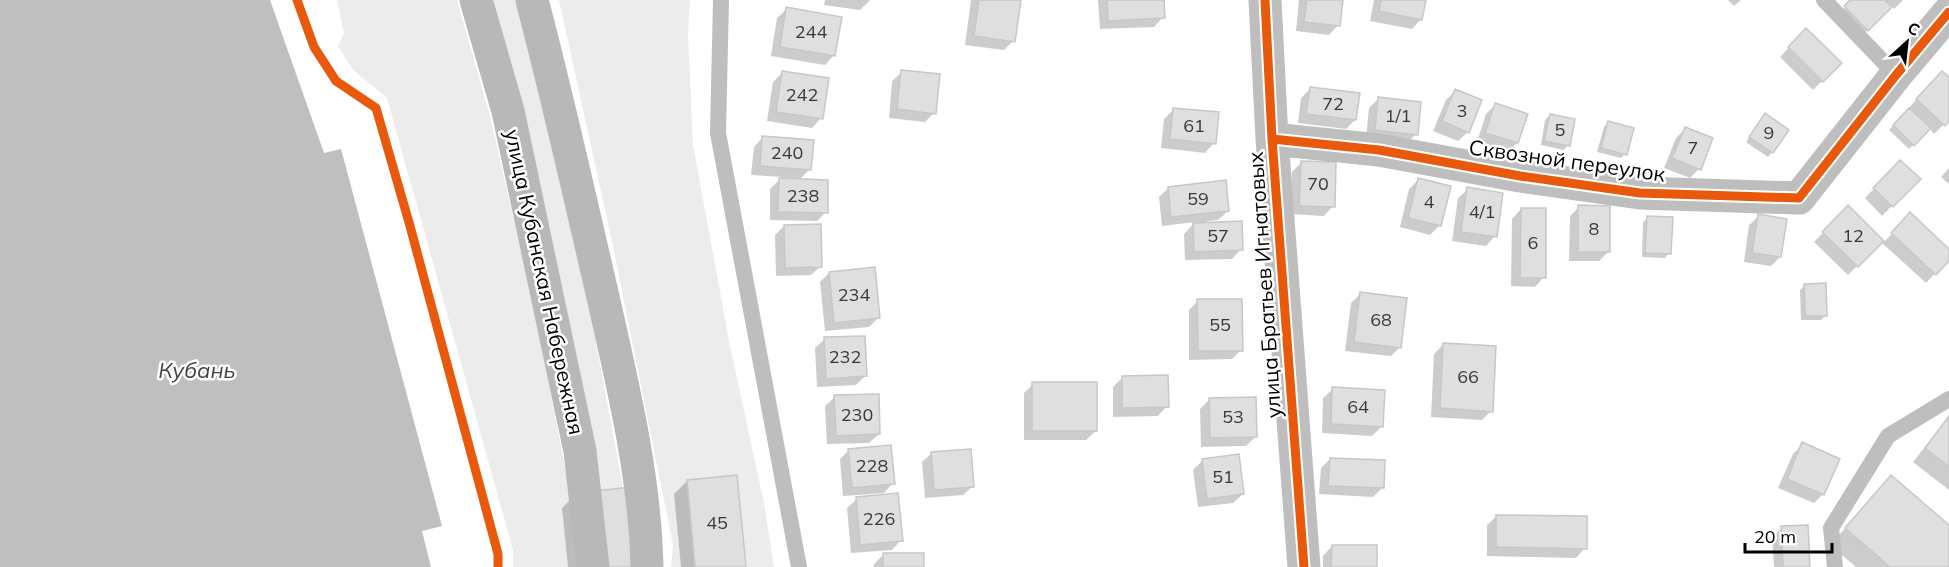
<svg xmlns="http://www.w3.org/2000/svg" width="1949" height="567" viewBox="0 0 1949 567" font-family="Mulish,sans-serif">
<rect width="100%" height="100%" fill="#fff"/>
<path fill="#ececec" d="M337,0H457L491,120L535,314L569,487L578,567H513V550L387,98L353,70L338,46L344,33Z
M489,0H515L532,57L589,305L627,509L609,567Z
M559,0H690L688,34L693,145L730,346L764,503L774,567H671L673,545L613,246Z"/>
<path fill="#bfbfbf" d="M0,0H270L324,153L341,149L442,526L422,531L431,567H0Z"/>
<path fill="#0003" d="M825,0H870L860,10L824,5Z
M971,0H1019L1013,41L1004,50L965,45Z
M1098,0H1162L1163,17L1154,27L1100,29Z
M1299,0H1341L1338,25L1329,35L1296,31Z
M1374,0H1425L1421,19L1412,29L1370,21Z
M1728,0H1741L1734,6Z
M1852,0H1903L1894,9L1892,6L1858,39L1836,17Z
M787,9L834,55L825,65L771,56L777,18Z
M1806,30L1840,63L1813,90L1780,57Z
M783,72L821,118L812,128L767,121L773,82Z
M902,72L934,113L925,122L889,118L892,81Z
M1949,79V119L1934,134L1929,128L1909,149L1889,130L1932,82Z
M1310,89L1355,120L1346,129L1298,123L1301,98Z
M1455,91L1468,132L1458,141L1433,131L1446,100Z
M1379,98L1416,134L1407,143L1366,139L1369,108Z
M1495,105L1517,143L1507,152L1477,142L1486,114Z
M1174,109L1214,143L1205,153L1161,148L1164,119Z
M1550,115L1568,145L1564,150L1541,145L1545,120Z
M1761,120L1772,152L1768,157L1746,142Z
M1608,123L1625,154L1621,158L1597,152L1604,127Z
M1685,129L1699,169L1690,178L1664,168L1676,138Z
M763,137L810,169L799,180L826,212L817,221L770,220V189L782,177L751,175L754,147Z
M1900,162L1918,179L1882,216L1865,198Z
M1301,163L1333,206L1324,216L1290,214L1292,172Z
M1949,168V184L1941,177Z
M1418,180L1440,225L1430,235L1400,227L1409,189Z
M1168,188L1228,211L1218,220L1207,221V224L1241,249L1232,259L1185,260L1184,234L1195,222L1162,226L1159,197Z
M1468,189L1495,236L1486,246L1452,241L1458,198Z
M1579,207L1608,252L1599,261H1569L1570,216Z
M1848,207L1884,242L1901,224L1949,251V259L1926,283L1881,242L1848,275L1814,242Z
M1521,209L1544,277L1535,287L1511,286L1512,219Z
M1759,216L1780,257L1771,266L1744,262L1749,225Z
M1648,217L1669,253L1665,258L1642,257L1643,222Z
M784,226L821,266L811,275L776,276L775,235Z
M829,273L878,318L869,327L825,331L820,282Z
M1805,285L1826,315L1821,320H1801L1800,290Z
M1360,294L1400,347L1391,356L1345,351L1351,303Z
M1198,301L1241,350L1232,359L1189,360V310Z
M825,339L865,376L856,385L817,387L815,348Z
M1444,344L1491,411L1482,420L1431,417L1434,354Z
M1122,378L1167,406L1158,416L1113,417V387Z
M1033,384L1096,431L1086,440H1024V393Z
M1333,389L1382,426L1372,436L1322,433L1323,398Z
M835,397L879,434L869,443L827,444L825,406Z
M1210,399L1256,436L1246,446L1201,447L1200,409Z
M1949,416V490L1913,462Z
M1803,444L1823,494L1814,503L1778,488L1793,454Z
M849,450L893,483L884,493L843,496L840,459Z
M932,453L973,486L963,495L925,498L922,462Z
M1330,459L1382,488L1373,497L1319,494L1321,468Z
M1202,461L1243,494L1233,503L1198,507L1193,470Z
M1891,477L1949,527V567H1856L1830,545Z
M687,481L745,567H681L674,494Z
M575,495L659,567H568L562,508Z
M857,499L901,540L892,550L851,553L847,508Z
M1497,516L1585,548L1576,558L1487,556V525Z
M1782,528L1809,567H1774L1772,537Z
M1332,546L1375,567H1323V556Z
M883,555L923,567H874V564Z"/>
<path fill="#dfdfdf" stroke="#c7c7c7" stroke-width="1.5" d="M979,0H1021L1015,42L974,36Z
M1107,0H1164L1165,18L1108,21Z
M1307,0H1343L1340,26L1304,22Z
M1381,0H1426L1422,20L1379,11Z
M1850,0H1885L1892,7L1868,31L1844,6Z
M786,7L842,17L835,56L780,47Z
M1806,28L1842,63L1823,82L1788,47Z
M901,70L940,74L936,114L897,109Z
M782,71L829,78L823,119L776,112Z
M1942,71L1949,77V121L1945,126L1916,99Z
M1310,87L1360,93L1356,120L1306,114Z
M1455,89L1482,100L1469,133L1442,121Z
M1378,97L1421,102L1418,135L1375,130Z
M1495,103L1528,114L1518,143L1485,133Z
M1173,108L1219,112L1216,144L1170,139Z
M1909,108L1931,128L1914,146L1893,125Z
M1765,113L1789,130L1773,153L1749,137Z
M1550,114L1575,119L1570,146L1544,141Z
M1608,121L1634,128L1627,155L1601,148Z
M1685,127L1713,138L1701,170L1672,158Z
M762,136L814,140L811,170L760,166Z
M1900,160L1921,179L1893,207L1873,188Z
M1301,161L1336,162L1335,207L1299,206Z
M779,178L828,180V213L778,212Z
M1418,178L1451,186L1441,226L1408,218Z
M1226,180L1229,211L1171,217L1168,187Z
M1467,187L1503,193L1497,237L1461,232Z
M1578,205L1610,206V252H1578Z
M1848,205L1884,241L1858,267L1822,232Z
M1521,208H1546V278H1520Z
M1910,212L1949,249V261L1936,275L1891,233Z
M1758,214L1787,219L1781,257L1752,253Z
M1647,216L1673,217L1671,254L1645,253Z
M1242,221L1243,250L1194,252L1193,223Z
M821,224L822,267L785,268L784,225Z
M875,267L880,318L834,323L829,272Z
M1826,283L1827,316H1805L1804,284Z
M1360,292L1407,298L1401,348L1354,342Z
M1197,299H1242L1243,351H1198Z
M865,336L867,376L826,379L824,337Z
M1443,343L1496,346L1493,412L1440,408Z
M1168,375L1169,407L1122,408V376Z
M1032,382H1097V431H1032Z
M1332,387L1385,390L1383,427L1331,424Z
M879,394L880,434L836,436L834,395Z
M1256,397L1257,437L1210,438L1209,398Z
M1949,416V467L1925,448Z
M1802,442L1840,459L1824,495L1787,479Z
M891,445L895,484L852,488L848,449Z
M971,449L974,487L934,490L931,452Z
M1239,454L1244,494L1207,499L1202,459Z
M1330,458L1385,460L1384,488L1328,486Z
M737,475L746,567H695L687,480Z
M1891,475L1949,525V567H1890L1845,528Z
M652,485L660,567H582L574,493Z
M898,493L903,541L860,545L856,497Z
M1496,515L1587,516V549L1496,547Z
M1808,525L1810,567H1783L1781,526Z
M1332,545H1377V567H1331Z
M883,553H924V567H883Z"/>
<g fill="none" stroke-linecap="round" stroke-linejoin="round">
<path stroke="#bebebe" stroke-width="16" d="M721,0L718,133L799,567
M1824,0L1896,75
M1835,567L1831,528L1888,436L1949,399"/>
<path stroke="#bebebe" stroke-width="33" d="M1265,0L1272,139L1304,567
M1272,139L1379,150L1520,176L1640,193L1799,198L1896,75L1949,12"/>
<path stroke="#b8b8b8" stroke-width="33" d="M476,0L508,111L580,451L593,567
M532,0C558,99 580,198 603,297C623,386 645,476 647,567"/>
<defs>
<path id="cycleway" d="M297,0L314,47L336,81L376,108L410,226L498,554V567
M1265,0L1272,139L1304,567
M1272,139L1379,150L1520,176L1640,193L1799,198L1896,75L1949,12"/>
</defs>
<use href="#cycleway" stroke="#fff" stroke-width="13"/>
<use href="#cycleway" stroke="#e8590c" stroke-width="9"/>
</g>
<g text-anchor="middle" stroke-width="5" stroke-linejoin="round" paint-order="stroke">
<g font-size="18" fill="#383838">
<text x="811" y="38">244</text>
<text x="802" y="101">242</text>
<text x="1333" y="110">72</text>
<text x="1462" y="117">3</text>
<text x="1398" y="122">1/1</text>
<text x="1194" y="132">61</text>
<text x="1560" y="136">5</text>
<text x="1769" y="139">9</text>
<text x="1693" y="154">7</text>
<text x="787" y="159">240</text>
<text x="1318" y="190">70</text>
<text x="803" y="202">238</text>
<text x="1198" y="205">59</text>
<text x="1429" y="208">4</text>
<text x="1482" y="218">4/1</text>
<text x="1594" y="235">8</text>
<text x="1218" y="242">57</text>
<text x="1853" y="242">12</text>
<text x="1533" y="249">6</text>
<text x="854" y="301">234</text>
<text x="1381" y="326">68</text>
<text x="1220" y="331">55</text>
<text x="845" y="363">232</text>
<text x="1468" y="383">66</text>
<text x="1358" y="413">64</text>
<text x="857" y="421">230</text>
<text x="1233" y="423">53</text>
<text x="872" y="472">228</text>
<text x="1223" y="483">51</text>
<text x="879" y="525">226</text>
<text x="717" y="529">45</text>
</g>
<g font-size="21" fill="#000" stroke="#fff">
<text transform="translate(1567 161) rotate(8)" y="7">Сквозной переулок</text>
<text transform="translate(544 282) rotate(78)" y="7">улица Кубанская Набережная</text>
<text transform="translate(1265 285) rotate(-94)" y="7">улица Братьев Игнатовых</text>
</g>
<g font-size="22" font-style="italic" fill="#444" stroke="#fff">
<text x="197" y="378">Кубань</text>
</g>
</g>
<g transform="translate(1907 42) rotate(27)" stroke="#ffffff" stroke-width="4.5" paint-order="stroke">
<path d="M0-4.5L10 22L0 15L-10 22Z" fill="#000000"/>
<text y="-9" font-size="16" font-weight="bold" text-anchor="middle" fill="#000000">С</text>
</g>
<path d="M1745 543v9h87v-9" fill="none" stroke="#000000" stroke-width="3"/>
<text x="1754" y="543" font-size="18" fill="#000000" stroke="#ffffff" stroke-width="4.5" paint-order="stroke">20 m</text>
</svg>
